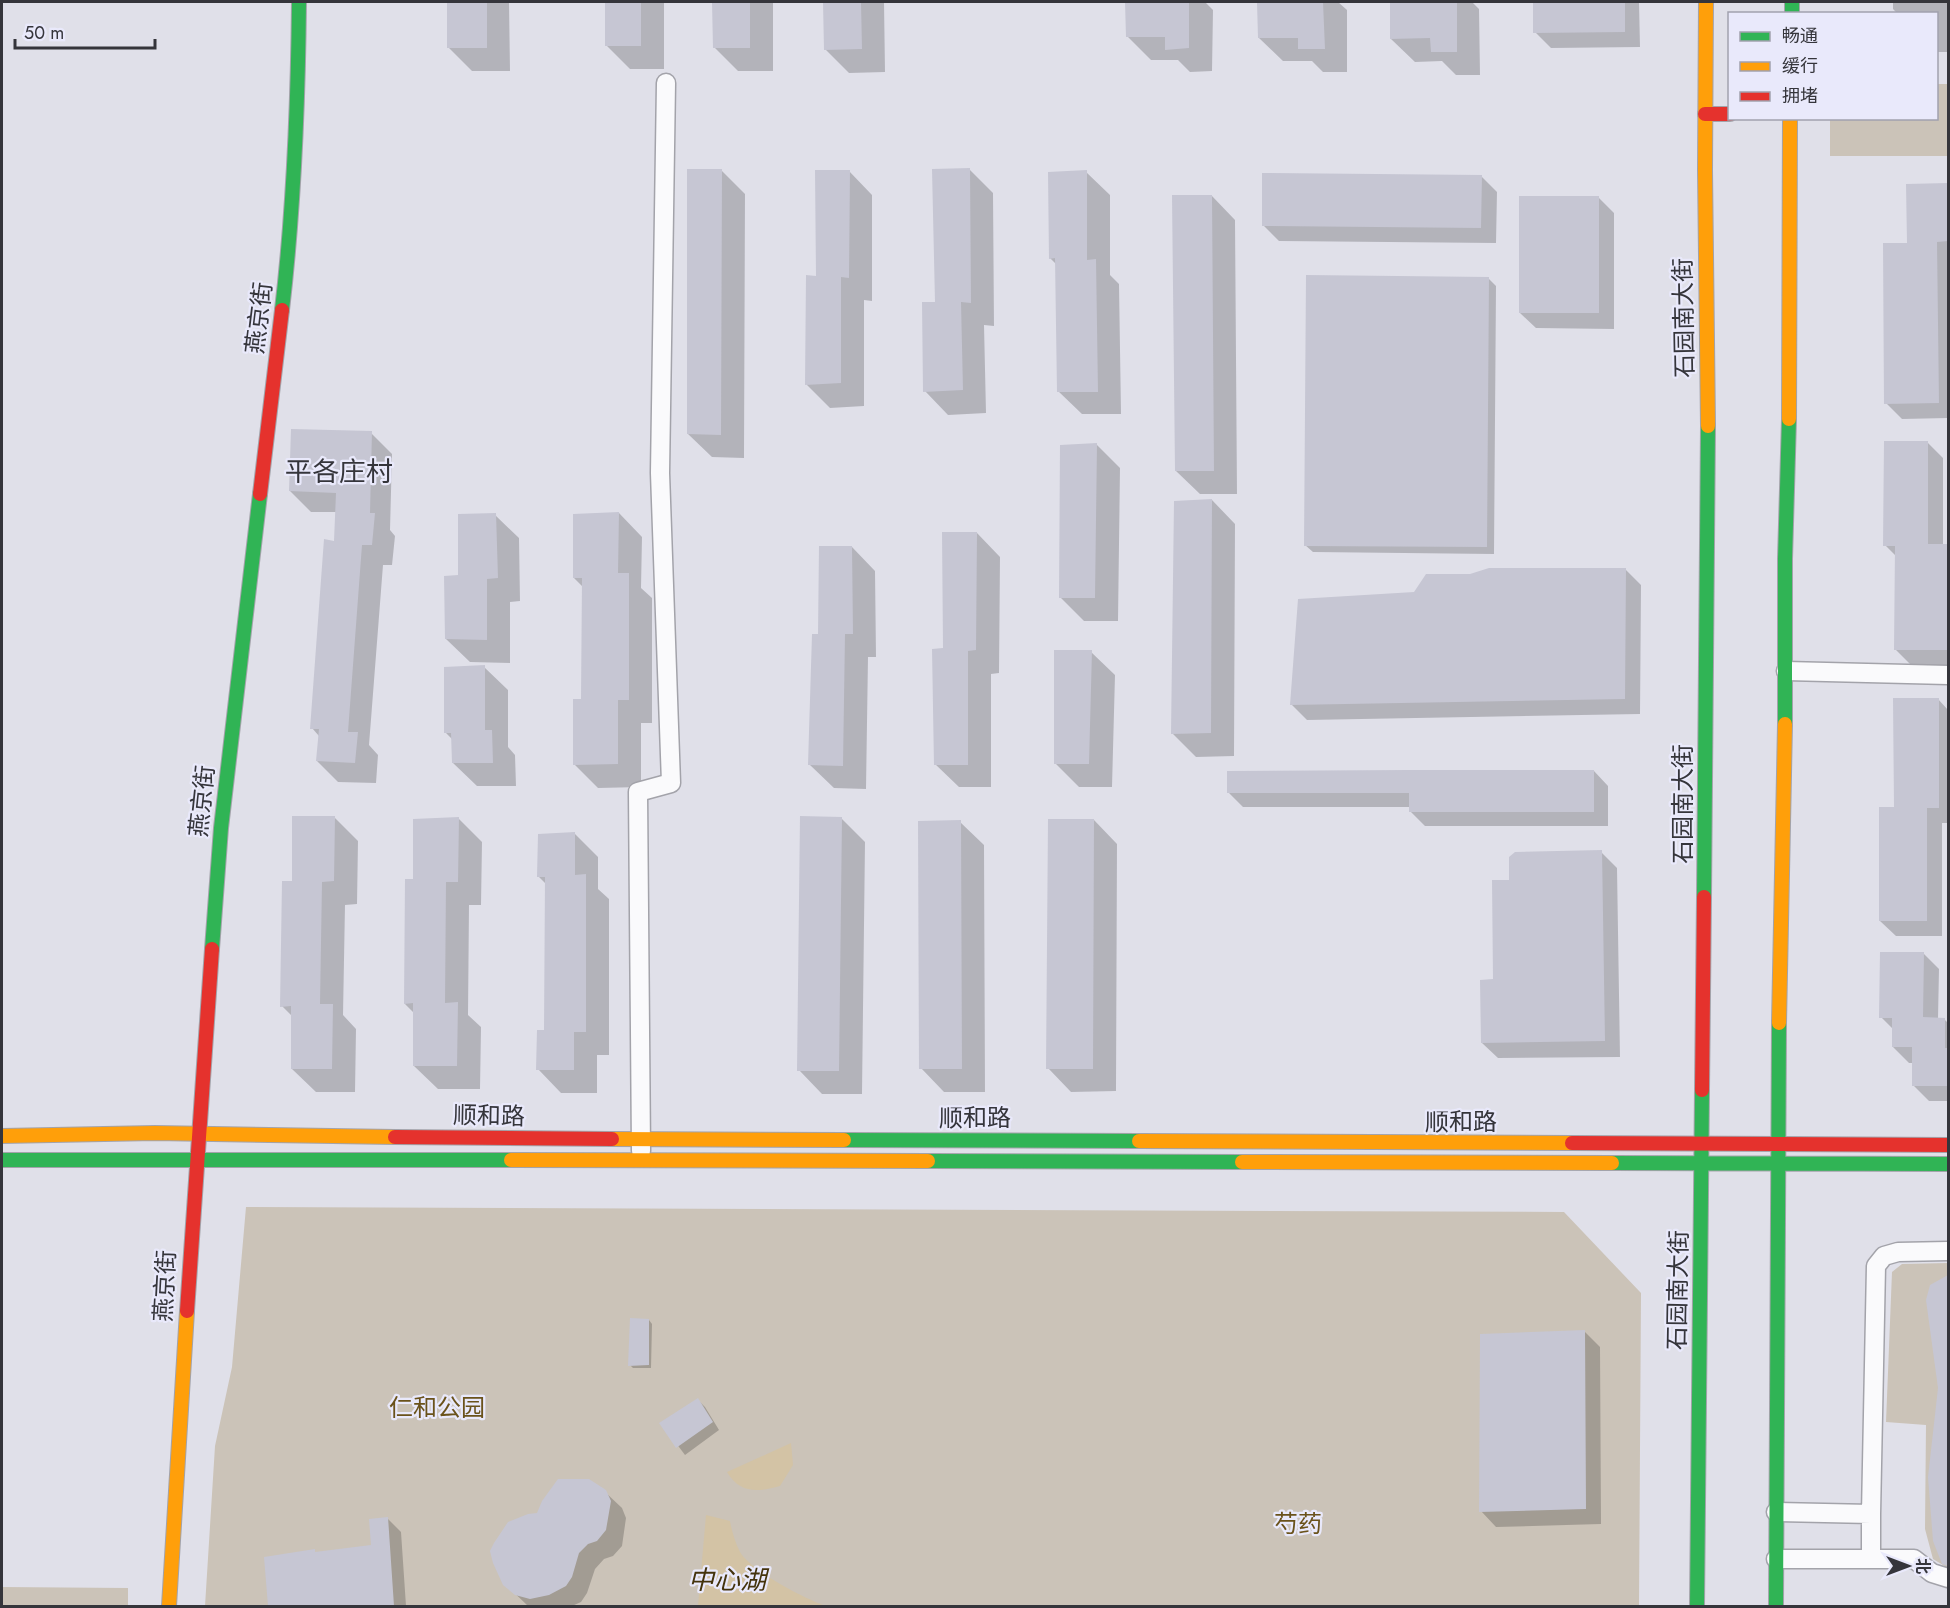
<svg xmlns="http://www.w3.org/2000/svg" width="1950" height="1608" viewBox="0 0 1950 1608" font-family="Jost,'Noto Sans SC',sans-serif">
<rect width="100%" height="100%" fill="#e0e0e9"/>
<path fill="#cbc3b8" d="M1937,84H1948V156H1830V119L1936,118Z
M246,1207L1564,1212L1641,1293L1639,1606H205L215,1446L232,1367Z
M1948,1263V1568L1933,1559L1925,1529L1926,1425L1886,1422L1892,1272L1902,1264Z
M2,1587L128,1588V1606H2Z"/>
<path fill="#d3c3a5" d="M791,1443L793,1465L780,1486C758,1492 740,1494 727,1472Z
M706,1515L730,1521C732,1532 735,1542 740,1552C751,1571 805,1599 826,1606H698Z"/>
<path fill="#0003" d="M449,2H509L510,71H472L449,48Z
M607,2H664V69H630L607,46Z
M713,2H773V71H738L714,47Z
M824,2H884L885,72L849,73L825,49Z
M1126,2H1205L1213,10L1212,71L1190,72L1178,60H1151L1127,36Z
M1258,2H1338L1347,10V72H1323L1312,61H1283L1259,38Z
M1392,2H1472L1479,9L1480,75H1456L1442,61L1415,62L1391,39Z
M1534,2H1639L1640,47L1551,48L1535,32Z
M1893,2H1948V52H1936V14H1898L1893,9Z
M721,170L745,194L744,458L712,457L688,434Z
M970,170L993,193L994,326L984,325L986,413L948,415L925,391L937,303Z
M849,171L872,195V301L864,300V406L830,408L807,385L817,277Z
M1086,172L1110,195V275L1119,284L1121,414H1082L1058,391L1057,265L1050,258Z
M1481,176L1497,192L1496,243L1279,241L1264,226Z
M1908,185H1948V418L1902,419L1886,403L1908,244Z
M1212,196L1235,220L1237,494H1200L1176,471Z
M1599,198L1614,213V329L1536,328L1520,313Z
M1488,278L1496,286L1494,554L1313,552L1305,545Z
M371,433L392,454L390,530L395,536L392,565H383L369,745L378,755L376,783L338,782L317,761L319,736L312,728L335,542L337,512H311L290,491Z
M1928,443L1943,458V545L1948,546V666H1912L1896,650V556L1885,545Z
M1096,444L1120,468L1118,621H1084L1061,598Z
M1212,500L1235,524L1234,756L1196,757L1173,734Z
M619,513L642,537L641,588L652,598V723H641V787L598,788L574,764L583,701V587L574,578Z
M495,515L519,538L520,601L510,602V663L470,662L446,639L460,576Z
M977,533L1000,557L999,673L991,674V787H959L935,764L944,649Z
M852,547L875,571L876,657H868L866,789L834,788L810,765L820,635Z
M1626,570L1641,585L1640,714L1307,720L1291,704L1415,593Z
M1091,652L1115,675L1112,787H1079L1055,763Z
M484,667L508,690V747L515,755L516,786H477L453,763V740L446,733Z
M1938,699L1948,710V823H1942V936H1896L1880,921L1895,808Z
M1594,771L1608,786V826H1425L1410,811V807H1243L1229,793Z
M335,818L358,841L357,904L345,905L343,1015L356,1029L355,1092H316L292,1069L293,1017L282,1006L293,883Z
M458,818L482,842L481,905H469L468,1015L481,1027L480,1089H438L414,1066V1013L405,1004Z
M841,818L865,842L862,1094H822L799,1070Z
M1094,820L1117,844L1116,1091L1071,1092L1048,1068Z
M960,822L984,845L985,1092H944L921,1068Z
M575,834L598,857V889L609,899V1055H597V1093H561L538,1069L546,1031L547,885L539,877Z
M1601,852L1617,868L1620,1057L1498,1058L1482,1043L1495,981L1511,881Z
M1923,953L1939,969L1938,1019H1944L1948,1023V1101H1929L1913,1085V1063H1909L1893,1047L1894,1030L1881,1017Z
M1943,1280H1948V1566L1942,1560L1939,1388Z
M649,1320L652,1324L651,1368H633L630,1365Z
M1584,1331L1600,1347L1601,1524L1496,1527L1481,1511Z
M698,1400L705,1407L719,1430L685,1455L661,1423Z
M605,1492L622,1508L626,1518L622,1546L613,1556L604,1559L595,1569L587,1593L581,1602L572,1606H528L505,1584L538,1514Z
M387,1518L401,1532L406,1606H270L266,1558L314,1551L317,1554L373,1546Z"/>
<path fill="#c6c6d3" d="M447,2H487V48H447Z
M605,2H641V46H605Z
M712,2H750V48H713Z
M823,2H861L862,49L824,50Z
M1125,2H1189V48L1165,50V37H1126Z
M1257,2H1323L1325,49H1298V38H1258Z
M1390,2H1457V52H1431L1430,38L1390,39Z
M1533,2H1625V32L1533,33Z
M970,168L971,303L961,302L963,390L923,392L922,302H935L932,169Z
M687,169H722L721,435L687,434Z
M815,170H850L849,278L841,277V383L805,385L806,275L816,276Z
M1087,170V260L1096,259L1098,392H1057L1055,258L1049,259L1048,172Z
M1262,173L1482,175L1481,228L1262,226Z
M1948,183V241L1937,242L1939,403L1884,404L1883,243H1907L1906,184Z
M1172,195H1212L1214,471H1175Z
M1519,196H1599V313H1519Z
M1306,275L1489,277L1487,547L1304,546Z
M291,429L372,431L370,513H375L372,545H362L348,732H358L355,763L316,761L319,729H310L324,539L334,541L336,493L289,491Z
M1884,441H1928V544H1948V650H1894L1895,546H1883Z
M1097,443L1095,598H1059L1060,445Z
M1212,499L1211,733L1171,734L1174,501Z
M619,512L618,573H629V700H618V764L573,765V699H581L582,578H573V514Z
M496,513L498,578L487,579V640L445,639L444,576L458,575V514Z
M942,532H977L976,650L968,651V765H934L932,649L943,648Z
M819,546H852L853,634H845L843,766L808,765L812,634H818Z
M1489,568H1626L1625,699L1290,705L1298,599L1414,592L1426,574H1470Z
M1054,650H1092L1089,764H1054Z
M485,665V730H492L493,763H452L451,733H444V667Z
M1893,698H1939V808H1927V921H1879V807H1894Z
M1409,770H1594V812H1409V793H1227V771Z
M292,816H335L334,881L322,882L320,1004H333L332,1069H291V1006L280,1007L282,881H292Z
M800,816L842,817L839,1071H797Z
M459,817L458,882H446L445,1003L458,1002L457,1066H413V1003L404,1004L405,879H413V819Z
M1048,819H1094L1093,1069H1046Z
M961,820L962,1069H919L918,821Z
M575,832V875L586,874V1032H574V1070H536L537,1030H544L545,877H537L538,834Z
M1602,850L1605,1041L1481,1043L1480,980L1493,979L1492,880H1509V857L1515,852Z
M1880,952H1924L1923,1017L1945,1018V1048H1948V1086H1912V1047H1892V1018H1879Z
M1948,1275V1566L1942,1564L1933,1541L1928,1477L1938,1388L1926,1300L1930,1285Z
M630,1318L649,1319V1365L628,1366Z
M1585,1330L1586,1509L1479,1512L1480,1334Z
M698,1398L713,1422L676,1448L659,1423Z
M558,1479H589L606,1490L611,1501L606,1530L597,1541L588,1544L579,1553L572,1577L566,1586L549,1595L530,1599L515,1595L503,1585L493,1563L490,1551L494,1543L508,1522L528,1514L537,1513L542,1501Z
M388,1517L394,1606H268L264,1557L315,1549V1552L371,1545L369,1519Z"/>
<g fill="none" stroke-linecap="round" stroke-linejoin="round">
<defs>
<path id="street" d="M1786,671L1948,675
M641,1151L638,792L671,783L660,473L666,83
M1776,1512L1871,1514L1876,1266L1884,1256L1898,1252L1948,1251
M1871,1514V1559
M1776,1559H1914L1932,1573L1948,1578"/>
<path id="fast" d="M1792,2V14
M282,310C294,208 298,105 299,2
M1785,724V559L1789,419
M1704,897L1708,426
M212,949L221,828L260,494
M844,1140L1139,1141
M2,1160H511
M928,1161L1242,1162
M1612,1163L1948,1164
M1697,1606L1702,1090
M1776,1606L1779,1023"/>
<path id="slow" d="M1706,2L1705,170L1708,426
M1789,419L1790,118
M1779,1023L1785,724
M2,1136L155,1133L395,1137
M612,1139L844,1140
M1139,1141L1572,1143
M511,1160L928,1161
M1242,1162L1612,1163
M169,1606L187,1311"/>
<path id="jam" d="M1705,114H1730
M260,494L282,310
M1702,1090L1704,897
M395,1137L612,1139
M1572,1143L1948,1145
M187,1311L212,949"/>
</defs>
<use href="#street" stroke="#a3a3aa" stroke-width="21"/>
<use href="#fast" stroke="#a3a3aa" stroke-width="16"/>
<use href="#slow" stroke="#a3a3aa" stroke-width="16"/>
<use href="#jam" stroke="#a3a3aa" stroke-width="16"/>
<use href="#street" stroke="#fafafc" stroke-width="18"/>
<use href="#fast" stroke="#30b455" stroke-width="14"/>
<use href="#slow" stroke="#ff9f0a" stroke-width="14"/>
<use href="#jam" stroke="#e5322d" stroke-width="14"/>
</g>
<g text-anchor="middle" stroke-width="4.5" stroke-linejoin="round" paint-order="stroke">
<g font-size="24" fill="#35353b" stroke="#e9e9fb">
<text transform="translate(259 318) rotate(-83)" y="8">燕京街</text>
<text transform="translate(1684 318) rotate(-91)" y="8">石园南大街</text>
<text transform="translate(202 801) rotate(-84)" y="8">燕京街</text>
<text transform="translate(1683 804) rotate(-90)" y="8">石园南大街</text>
<text transform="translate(489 1116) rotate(1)" y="8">顺和路</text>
<text x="975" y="1126">顺和路</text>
<text x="1461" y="1130">顺和路</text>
<text transform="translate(165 1286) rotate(-87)" y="8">燕京街</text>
<text transform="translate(1678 1290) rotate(-89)" y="8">石园南大街</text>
</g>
<g font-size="24" fill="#6a521b" stroke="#e9e9fb">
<text x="437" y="1416">仁和公园</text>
<text x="1298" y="1532">芍药</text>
</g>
<g font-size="26" font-style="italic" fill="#44330c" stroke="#e9e9fb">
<text x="727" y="1589">中心湖</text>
</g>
<g font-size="27" fill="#35353b" stroke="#e9e9fb">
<text x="339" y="481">平各庄村</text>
</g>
</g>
<rect width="1950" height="1608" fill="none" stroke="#35353b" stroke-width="6"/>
<rect x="1728" y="12" width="210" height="108" fill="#e9e9fb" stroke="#a1a1ae" stroke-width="1.5"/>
<rect x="1740" y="32" width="30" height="9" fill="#30b455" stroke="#a1a1ae" stroke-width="1.5"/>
<text x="1782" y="42" font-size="18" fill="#35353b">畅通</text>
<rect x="1740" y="62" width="30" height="9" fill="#ff9f0a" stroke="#a1a1ae" stroke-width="1.5"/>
<text x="1782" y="72" font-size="18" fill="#35353b">缓行</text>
<rect x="1740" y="92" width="30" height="9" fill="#e5322d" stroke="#a1a1ae" stroke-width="1.5"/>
<text x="1782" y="102" font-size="18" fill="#35353b">拥堵</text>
<g transform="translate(1908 1566) rotate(90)" stroke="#e9e9fb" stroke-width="4.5" paint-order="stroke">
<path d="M0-4.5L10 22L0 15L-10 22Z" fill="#35353b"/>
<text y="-9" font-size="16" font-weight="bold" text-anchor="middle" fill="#35353b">北</text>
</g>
<path d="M15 39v9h140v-9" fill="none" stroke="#35353b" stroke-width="3"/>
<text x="24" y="39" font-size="18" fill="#35353b" stroke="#e9e9fb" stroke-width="4.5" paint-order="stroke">50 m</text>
</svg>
